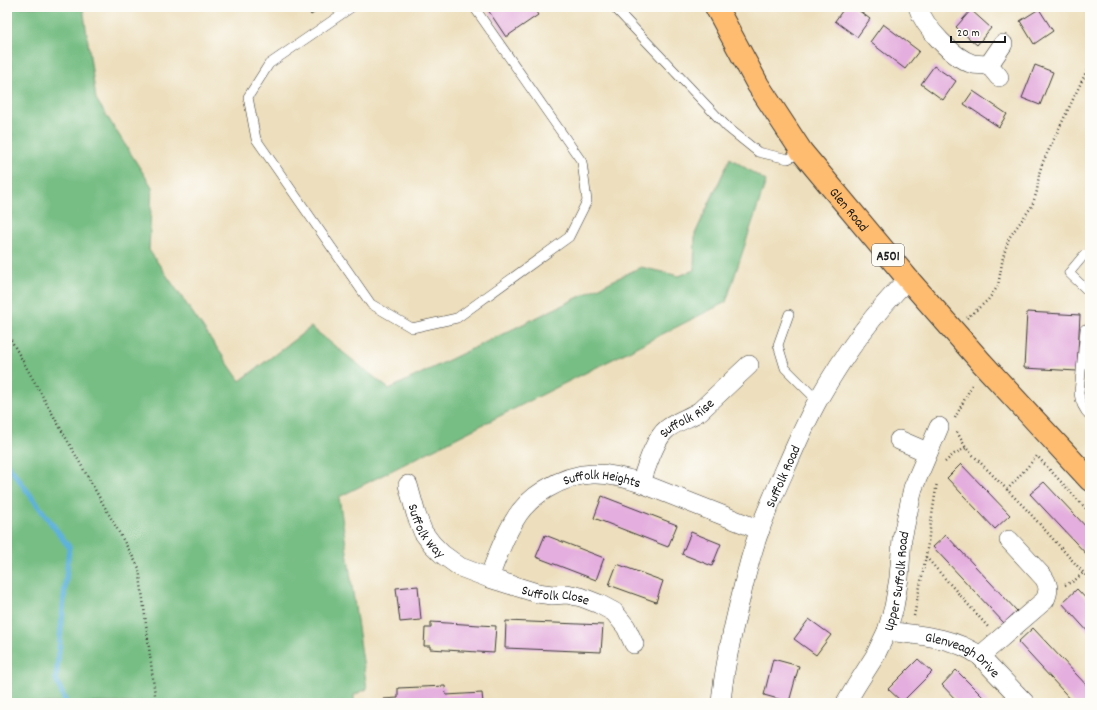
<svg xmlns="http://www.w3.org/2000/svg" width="1097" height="710" viewBox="0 0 1097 710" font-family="Dekko,sans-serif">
<rect width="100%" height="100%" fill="#fdfcf7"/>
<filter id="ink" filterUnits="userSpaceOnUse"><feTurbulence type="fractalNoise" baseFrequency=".025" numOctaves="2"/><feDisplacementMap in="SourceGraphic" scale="8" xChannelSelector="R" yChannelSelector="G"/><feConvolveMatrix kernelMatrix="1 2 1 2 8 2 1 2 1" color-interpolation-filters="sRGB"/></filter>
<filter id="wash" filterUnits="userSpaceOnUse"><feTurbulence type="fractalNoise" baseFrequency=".012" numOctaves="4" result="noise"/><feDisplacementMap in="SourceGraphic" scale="16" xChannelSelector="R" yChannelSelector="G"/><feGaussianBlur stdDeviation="0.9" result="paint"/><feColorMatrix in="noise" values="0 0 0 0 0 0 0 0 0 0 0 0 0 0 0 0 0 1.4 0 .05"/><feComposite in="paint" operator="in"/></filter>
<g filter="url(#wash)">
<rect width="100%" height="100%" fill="#eddfbd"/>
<path fill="#77be84" stroke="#4a6d50" d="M7,7H83L96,99L152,187L149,250L240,381L311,327L389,389L641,267L679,276L694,270L695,234L730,158L766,181L726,302L339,497L367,689L354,695V703H7Z"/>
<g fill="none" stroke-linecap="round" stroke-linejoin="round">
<path stroke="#5eb2da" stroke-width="5.5" d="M7,464L69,547L56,679L66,703"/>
</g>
<g id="blocks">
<path fill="#e4aede" d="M306,7H319L320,9L311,15Z
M486,7H533L538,15L506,37Z
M845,7H854L870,19L857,37L835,21Z
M1039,9L1053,31L1034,44L1020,21Z
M971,10L991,28L977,45L956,27Z
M883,24L919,51L905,69L870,42Z
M1035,65L1053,72L1040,105L1022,98Z
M934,66L956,81L943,100L921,84Z
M973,91L1007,114L999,127L964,104Z
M1027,312L1080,315L1077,371L1024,368Z
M961,464L1010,515L995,529L947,478Z
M1044,482L1090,531V558L1030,494Z
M602,496L677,525L668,547L594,518Z
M691,532L721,544L712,566L682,554Z
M545,535L604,558L596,580L536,557Z
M946,535L1017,611L1004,623L933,547Z
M617,564L663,581L656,602L609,585Z
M418,586L421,620L400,622L396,588Z
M1077,589L1090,603V634L1062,603Z
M809,619L831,635L816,655L794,639Z
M506,621L603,625L601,652L505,648Z
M431,622L496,626L494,653L430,649V646H424L425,628H431Z
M1033,628L1090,689V703H1074L1018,642Z
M773,659L799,666L789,702L764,695Z
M918,659L932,672L902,702L888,689Z
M956,670L989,703H960L957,701L942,685Z
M445,686L446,695L482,693L483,703H383V699L398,698V688Z"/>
</g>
</g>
<g filter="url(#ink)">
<use href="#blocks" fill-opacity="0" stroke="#3b3934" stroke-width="1"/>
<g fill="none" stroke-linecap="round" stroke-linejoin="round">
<defs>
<path id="lane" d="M352,7L269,64L248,97L256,139L371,304L412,328L457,318L569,237L587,201L582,162L474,7
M614,7L727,127L758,152L788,159L802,152
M1084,255L1069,273L1090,293
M789,314L778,345L785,368L818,401
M1085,329L1079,393C1080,403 1083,409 1090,416"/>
<g id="street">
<path d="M918,7C924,27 953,58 973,64C977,65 984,64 988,66C992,67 996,74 999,77"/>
<path d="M988,66L1003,44"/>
<path d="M899,440L927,452"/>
<path id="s1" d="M641,483C646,468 655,438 667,429C677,421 689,418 700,411L749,365"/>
<path id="s2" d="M408,485L416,514L423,532L432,544L442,554L460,567L489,578L537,593L552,595L567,594L581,597L599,604L614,612L626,627L634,644"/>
<path id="s3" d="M489,578C496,559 503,539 514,521C521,508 533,497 546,489C579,469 606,471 641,483L760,530"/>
<path id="s4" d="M887,631C919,635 954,637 980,656L1025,703"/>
<path d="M980,656L1045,600C1049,591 1049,586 1044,578L1009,540"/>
<path id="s5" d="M721,703C724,667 732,632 741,596C746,574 752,551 760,529C769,504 781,479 792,454C800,436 808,418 818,400C842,358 874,313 908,279"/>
<path id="s6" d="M846,703L856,686L875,656L887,631L894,607L899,578L902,539L913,488L939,427"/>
</g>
<g id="primary">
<path id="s7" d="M716,7L758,85L802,152L908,279L982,363L1090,480"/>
</g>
</defs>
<use href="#lane" stroke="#3b3934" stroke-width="10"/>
<use href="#street" stroke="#3b3934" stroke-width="20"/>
<use href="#primary" stroke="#3b3934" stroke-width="24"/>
<path stroke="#3b3934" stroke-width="2.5" stroke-dasharray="1 3" stroke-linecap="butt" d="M967,318L988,300L998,286L1003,257L1009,238L1032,206L1037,191L1039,174L1042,164L1089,66L1090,57
M7,333L139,568L156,703
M955,418L973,383
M957,432L966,448L1026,509L1090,580
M945,462L954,454L966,448
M1007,490L1037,456L1090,513
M926,557L988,627
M1065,585L1074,581L1083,573
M914,616L926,556L937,482"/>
<use href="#lane" stroke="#fff" stroke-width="9"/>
<use href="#street" stroke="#fff" stroke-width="19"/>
<use href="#primary" stroke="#febc70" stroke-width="22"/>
</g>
</g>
<g text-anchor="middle" stroke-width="3" stroke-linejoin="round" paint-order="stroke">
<rect fill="#fdfcf7" stroke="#605f5e" stroke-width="1" x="872" y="244" width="32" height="22" rx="3"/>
<g font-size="13" font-weight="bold" fill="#1c1c1c">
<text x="888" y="260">A501</text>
</g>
<g font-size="14" fill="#1c1c1c" stroke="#fdfcf7">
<text dy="5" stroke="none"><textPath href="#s7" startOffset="243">Glen Road</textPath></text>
<text dy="5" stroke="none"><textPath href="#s1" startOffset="83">Suffolk Rise</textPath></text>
<text dy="5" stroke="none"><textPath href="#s5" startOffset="236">Suffolk Road</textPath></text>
<text dy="5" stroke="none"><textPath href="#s3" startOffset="167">Suffolk Heights</textPath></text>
<text dy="5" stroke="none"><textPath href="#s2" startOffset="50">Suffolk Way</textPath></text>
<text dy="5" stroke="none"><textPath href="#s6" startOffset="134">Upper Suffolk Road</textPath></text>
<text dy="5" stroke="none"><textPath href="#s2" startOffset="201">Suffolk Close</textPath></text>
<text dy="5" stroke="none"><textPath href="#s4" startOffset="81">Glenveagh Drive</textPath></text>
</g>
</g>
<rect width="1097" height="710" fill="none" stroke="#fdfcf7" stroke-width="24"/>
<path d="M951 36v6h54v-6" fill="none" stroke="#1c1c1c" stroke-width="2"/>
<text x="957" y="36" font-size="12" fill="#1c1c1c" stroke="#fdfcf7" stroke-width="3" paint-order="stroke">20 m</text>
</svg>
